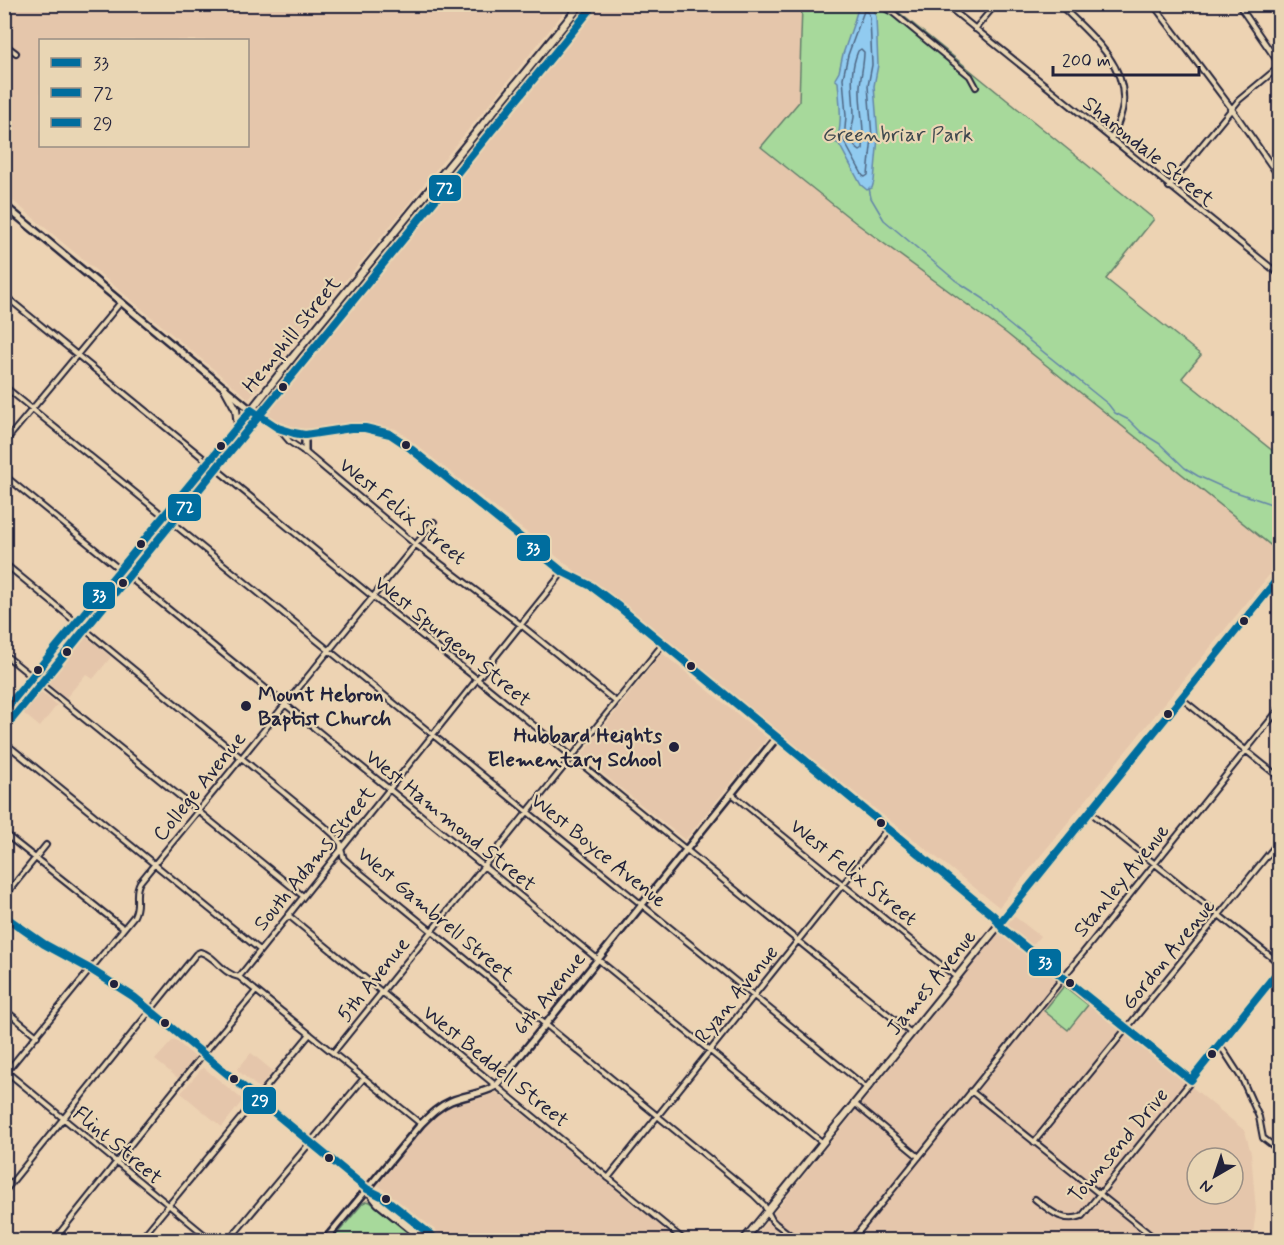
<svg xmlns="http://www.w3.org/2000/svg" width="1284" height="1245" viewBox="0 0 1284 1245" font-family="Mynerve,sans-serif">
<rect width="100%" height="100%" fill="#edd3b3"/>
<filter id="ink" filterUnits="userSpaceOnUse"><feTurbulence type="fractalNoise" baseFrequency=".0167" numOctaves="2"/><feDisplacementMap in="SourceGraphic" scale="12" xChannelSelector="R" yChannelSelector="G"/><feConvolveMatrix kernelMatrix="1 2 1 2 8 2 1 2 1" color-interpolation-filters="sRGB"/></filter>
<g filter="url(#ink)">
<path fill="#e5c6ab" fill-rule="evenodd" d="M4,5H570L249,399L5,194ZM40,40H248V146H40Z
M592,5H802L799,102L761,147L856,223L1006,333L1279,552V563L999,907L396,429L367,423L321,428L299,429L269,417L261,409Z
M80,632L111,657L93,679L86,674L66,698L41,678Z
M662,653L767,738L685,840L581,756Z
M35,687L57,705L40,727L17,708Z
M1014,916L1040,936L1030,948L1005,927Z
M999,933L1123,1030L1245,1131L1251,1153L1256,1211L1252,1240H752ZM1197,1158H1233V1194H1197Z
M174,1039L195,1057L178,1078L155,1060Z
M251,1053L273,1071L259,1088L237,1070Z
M203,1067L243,1100L222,1127L181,1093Z
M495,1092L548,1134L677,1240H448L378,1185L427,1124L441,1111L453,1105L483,1098Z"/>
<path fill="#a7d99b" stroke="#647e6b" stroke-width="1.5" d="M802,5H878L897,11L1154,219L1106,279L1201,355L1182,378L1279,456V552L1006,333L856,223L761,147L799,102Z
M1064,986L1088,1005L1068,1030L1044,1011Z
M367,1201L370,1202L418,1240H332L363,1203Z"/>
<path fill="#91cbf0" stroke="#6587a8" stroke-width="1.5" d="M859,5H870L873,8L876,17L878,65L874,86L878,137L874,181L872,188L867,190L861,185L839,144L835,142C844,131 839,96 838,82L835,79L839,72L843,54L853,25Z"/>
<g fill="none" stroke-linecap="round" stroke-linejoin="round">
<path stroke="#4e6683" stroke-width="1.5" d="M864,11L868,12L870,18L872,65L868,86L872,137L868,175L865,177L863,176L844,141L846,116L843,78L848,55Z
M861,49L864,52C864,64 861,74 860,86C859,107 865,128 863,149L860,151C857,149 853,145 852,140C850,133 853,124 854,117C854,92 848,76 858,51Z"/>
<path stroke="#6587a8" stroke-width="1.5" d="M869,188L871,198L884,220L955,280L984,299L1005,321L1108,404L1115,413L1129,420L1141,432L1160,444L1185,468L1198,476L1227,489L1280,507"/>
<defs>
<path id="minor" d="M877,4L892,12L970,76L976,87
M945,4L1280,275
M1059,4C1086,31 1127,62 1123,104C1122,117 1116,128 1111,140
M1153,4L1232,109L1280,178
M1238,4L1280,65
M975,29L996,4
M4,44L16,53
M1169,187L1198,150L1239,100L1280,66
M4,295L373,597L477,679L911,1033
M4,386L867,1088
M278,428L290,442L305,452L416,545L521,625L616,702
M4,443L121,302
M4,475L823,1143
M4,563L323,825L334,835L341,844V849L344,859L352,866L754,1195L764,1205L772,1220L776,1224L797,1240
M4,654L303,896
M1181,698L1280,778
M4,742L260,950
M732,794L956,977
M1090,812L1280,964
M4,833L123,928
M4,897L46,845
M288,915L684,1240
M1000,923L1003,929L1191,1080
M239,977L563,572
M4,1009L37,1036
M1220,1045L1242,1079L1259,1117L1263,1138L1280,1151
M333,1053L663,644
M7,1072L211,1240
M4,1075L134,916C141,902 133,894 140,882L434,522
M971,1091L1157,1240
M855,1104L919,1157
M1034,1142L1280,840
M608,1178L888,828
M4,1192L196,954L200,952C215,955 222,974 239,977L421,1124
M1035,1199C1049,1210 1063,1224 1082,1216L1226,1038L1280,968
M54,1240L204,1053L256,991
M140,1240L310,1034
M229,1240L364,1078
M852,1240L1280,708
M1274,1240L1280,1234"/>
<path id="tertiary" d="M4,205L251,410L278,428L294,433L305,435L351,428H365L390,434L405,444L563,572L591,586L619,607L994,916L1000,923
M305,435V452
M325,1240L421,1124C430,1115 439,1106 451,1101C466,1095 482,1094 496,1086L777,737"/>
<path id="secondary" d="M224,387L236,409L238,426
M4,712L244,419L296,353L581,4
M4,916L44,944L90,969L134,997L311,1142L367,1189L378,1203L424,1240
M370,1191L383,1197L437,1240
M744,1240L1028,889L1280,575"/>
</defs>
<use href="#minor" stroke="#22223b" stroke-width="8"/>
<use href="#tertiary" stroke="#22223b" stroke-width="10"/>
<use href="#secondary" stroke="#22223b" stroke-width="10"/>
<use href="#minor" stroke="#e9d6b4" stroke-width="4"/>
<use href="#tertiary" stroke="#e9d6b4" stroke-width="5"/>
<use href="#secondary" stroke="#e9d6b4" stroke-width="6"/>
<defs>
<path id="bus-1" d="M251,410L278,428L294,433L305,435L351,428H365L390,434L405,444L563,572L591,586L619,607L994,916L1003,929L1191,1080L1280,969
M4,711L251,410
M1000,923L1280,576"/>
<path id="bus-2" d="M12,719L589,11"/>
<path id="bus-3" d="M4,916L44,944L90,969L134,997L367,1189L383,1197L437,1240"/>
</defs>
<use href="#bus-1" stroke="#e9d6b4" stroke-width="12"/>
<use href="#bus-2" stroke="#e9d6b4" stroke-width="12"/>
<use href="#bus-3" stroke="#e9d6b4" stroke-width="12"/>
<use href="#bus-1" stroke="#006d9e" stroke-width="8"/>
<use href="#bus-2" stroke="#006d9e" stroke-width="8"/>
<use href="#bus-3" stroke="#006d9e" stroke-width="8"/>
</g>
</g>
<g fill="#22223b" stroke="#e9d6b4" stroke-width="2">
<circle cx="283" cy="387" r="5"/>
<circle cx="406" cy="445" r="5"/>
<circle cx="221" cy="446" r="5"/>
<circle cx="141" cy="544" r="5"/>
<circle cx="123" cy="583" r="5"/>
<circle cx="1244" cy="621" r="5"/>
<circle cx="67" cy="652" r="5"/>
<circle cx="691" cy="666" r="5"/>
<circle cx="38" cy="670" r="5"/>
<circle cx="246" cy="706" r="6"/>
<circle cx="1168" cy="714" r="5"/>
<circle cx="674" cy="747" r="6"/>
<circle cx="881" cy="823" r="5"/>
<circle cx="1070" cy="983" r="5"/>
<circle cx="114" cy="984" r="5"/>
<circle cx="165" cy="1023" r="5"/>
<circle cx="1212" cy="1054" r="5"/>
<circle cx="234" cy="1079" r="5"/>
<circle cx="329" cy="1158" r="5"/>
<circle cx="386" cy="1199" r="5"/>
</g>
<g text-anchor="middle" stroke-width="4.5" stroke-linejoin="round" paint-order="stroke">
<g font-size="21" fill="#3d474e" stroke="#e9d6b4">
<text x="898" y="141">Greenbriar Park</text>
</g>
<g font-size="21" fill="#22223b" stroke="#e9d6b4">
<text transform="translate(1149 151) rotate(39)" y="7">Sharondale Street</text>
<text transform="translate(291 334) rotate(-51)" y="7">Hemphill Street</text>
<text transform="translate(403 511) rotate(39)" y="7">West Felix Street</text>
<text transform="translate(453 641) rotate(39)" y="7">West Spurgeon Street</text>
<text transform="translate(199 786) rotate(-51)" y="7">College Avenue</text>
<text transform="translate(451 820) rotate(39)" y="7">West Hammond Street</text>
<text transform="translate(599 850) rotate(39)" y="7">West Boyce Avenue</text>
<text transform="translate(314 858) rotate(-51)" y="7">South Adams Street</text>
<text transform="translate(854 872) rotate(39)" y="7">West Felix Street</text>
<text transform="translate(1121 880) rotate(-51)" y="7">Stanley Avenue</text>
<text transform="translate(436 914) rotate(40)" y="7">West Gambrell Street</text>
<text transform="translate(1168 954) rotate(-51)" y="7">Gordon Avenue</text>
<text transform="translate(373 979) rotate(-51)" y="7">5th Avenue</text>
<text transform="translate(931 982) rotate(-51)" y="7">James Avenue</text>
<text transform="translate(549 993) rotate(-51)" y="7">6th Avenue</text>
<text transform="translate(736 994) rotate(-51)" y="7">Ryan Avenue</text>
<text transform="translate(496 1066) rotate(39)" y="7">West Beddell Street</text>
<text transform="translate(118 1145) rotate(40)" y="7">Flint Street</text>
<text transform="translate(1118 1145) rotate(-50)" y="7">Townsend Drive</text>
</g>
<g font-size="21" font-weight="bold" fill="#22223b" stroke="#e9d6b4" text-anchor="start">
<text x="258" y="701">Mount Hebron<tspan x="258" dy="24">Baptist Church</tspan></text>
<text x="662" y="742" text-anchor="end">Hubbard Heights<tspan x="662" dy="24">Elementary School</tspan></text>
</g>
</g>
<g stroke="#e9d6b4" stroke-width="2">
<rect x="428" y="174" width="34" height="28" rx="6" fill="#006d9e"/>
<rect x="167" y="493" width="35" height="29" rx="6" fill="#006d9e"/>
<rect x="516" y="534" width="35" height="28" rx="6" fill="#006d9e"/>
<rect x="82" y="581" width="34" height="29" rx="6" fill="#006d9e"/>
<rect x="1028" y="948" width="34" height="29" rx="6" fill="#006d9e"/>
<rect x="242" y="1086" width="35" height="29" rx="6" fill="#006d9e"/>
</g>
<g font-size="16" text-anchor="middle" font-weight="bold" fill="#fff">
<text x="445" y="194">72</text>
<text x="185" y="513">72</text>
<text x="533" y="554">33</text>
<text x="99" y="601">33</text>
<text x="1045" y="968">33</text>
<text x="260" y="1106">29</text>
</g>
<rect width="1284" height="1245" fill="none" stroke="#e9d6b4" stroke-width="24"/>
<rect x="12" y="12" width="1260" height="1221" fill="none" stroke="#22223b" stroke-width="2" filter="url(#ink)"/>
<rect x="39" y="39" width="210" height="108" fill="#e9d6b4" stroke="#998e84" stroke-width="1.5"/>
<rect x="51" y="58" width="30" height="9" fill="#006d9e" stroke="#998e84" stroke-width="1.5"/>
<text x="93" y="69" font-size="18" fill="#22223b">33</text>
<rect x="51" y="88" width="30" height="9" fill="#006d9e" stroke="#998e84" stroke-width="1.5"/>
<text x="93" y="99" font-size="18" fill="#22223b">72</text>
<rect x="51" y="118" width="30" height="9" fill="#006d9e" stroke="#998e84" stroke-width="1.5"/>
<text x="93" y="129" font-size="18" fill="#22223b">29</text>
<g transform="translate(1215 1176) rotate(219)"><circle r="28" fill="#e9d6b4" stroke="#998e84" stroke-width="1.5"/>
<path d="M0-4.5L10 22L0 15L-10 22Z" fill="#22223b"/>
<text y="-9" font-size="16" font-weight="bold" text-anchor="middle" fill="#22223b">N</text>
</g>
<path d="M1053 66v9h146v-9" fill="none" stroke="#22223b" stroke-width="3"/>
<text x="1062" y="66" font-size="18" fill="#22223b" stroke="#e9d6b4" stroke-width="4.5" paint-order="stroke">200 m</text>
</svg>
